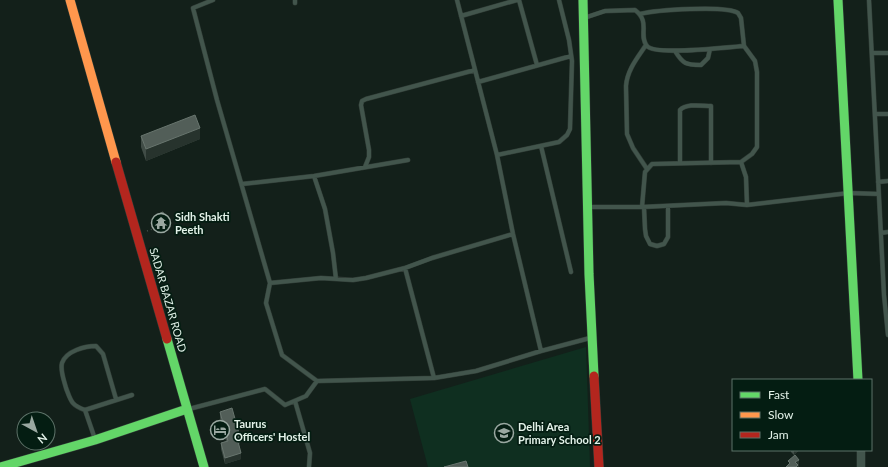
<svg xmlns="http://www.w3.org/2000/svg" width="888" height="467" viewBox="0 0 888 467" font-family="Lato,sans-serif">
<rect width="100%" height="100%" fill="#13201a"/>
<path fill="#0f2f20" d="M586,347L590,467H428L410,399Z"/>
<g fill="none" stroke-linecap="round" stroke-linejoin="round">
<defs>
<path id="lane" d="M213,0L193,8L217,100L270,283L321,278L353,280L366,278L405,268L432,258L513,234
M295,0V3
M457,0L497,155L513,234L541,351L590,338
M519,0L537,65
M869,0L884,295L888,335
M640,14C656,10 726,5 738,13L741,18L744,46L755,61L757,72V147L752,154L741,162
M461,16L517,0
M584,18L605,11L635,10C651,22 638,35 647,46C655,56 729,47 744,46
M646,45C638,57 627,70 626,86L627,134L633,148L647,169
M675,51C683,64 686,65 701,65L708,58L710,49
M872,53H888
M478,82L571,56
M875,114H888
M541,146L571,272
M497,155L559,142L567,135L570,129L572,61L569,40L559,0
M680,163V110C687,103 702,106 711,106V163
M365,167L369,157V150L361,105L362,101L366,99L475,70
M314,176L325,209L333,253L336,279
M878,182L888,181
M242,184L314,176L408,160
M588,207H642L726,203L747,205L849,193L879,194
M642,207L645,172L652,164L741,162L746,177L747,205
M644,207L645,229L646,236L650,244L657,246L664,244L668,237V206
M881,233L888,232
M405,268L434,378L476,371L541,351
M270,283L266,303L282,355L317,381
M295,401L310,453L309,467
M189,409L265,389L285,405L306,396L317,381L434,378
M85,410L132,395
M95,439L85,410C71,405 71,401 66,388C64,380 60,371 62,363C66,351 85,346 96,346L103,354L116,399"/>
<path id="street" d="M861,450V467"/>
<path id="fast" d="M583,0L589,274L594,376
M838,0L858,380
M167,339L204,467
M1,467L95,440L187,409"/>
<path id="slow" d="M70,0L116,162"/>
<path id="jam" d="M116,162L167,339
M594,376L599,467"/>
</defs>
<use href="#lane" stroke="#313d37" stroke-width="5"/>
<use href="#street" stroke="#313d37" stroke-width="9"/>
<use href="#fast" stroke="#313d37" stroke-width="10"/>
<use href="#slow" stroke="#313d37" stroke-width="10"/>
<use href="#jam" stroke="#313d37" stroke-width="10"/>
<path stroke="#44524b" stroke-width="1.5" stroke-dasharray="1 3" stroke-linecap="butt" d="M147,231L158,227"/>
<use href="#lane" stroke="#42554c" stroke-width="4"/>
<use href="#street" stroke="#42554c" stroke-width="8"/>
<use href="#fast" stroke="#63d668" stroke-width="9"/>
<use href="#slow" stroke="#ff974d" stroke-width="9"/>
<use href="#jam" stroke="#b3261e" stroke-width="9"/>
</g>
<path fill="#404c46" d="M141,136L200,139L146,161L141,147Z
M158,214L166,229L161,231L158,220Z
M220,412L240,443L239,444L241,459L225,464L221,449V443L226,441L220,418Z
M791,450H799L794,455L791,452Z"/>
<path fill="#27332d" d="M200,128V139L146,161V149Z
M166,223V229L161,231V225Z
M240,437V443L237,444V438Z
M794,450H799L794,455Z
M241,453V459L225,464V458Z
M799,460V467H795V462Z"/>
<path fill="#525e58" stroke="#68756e" d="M195,115L200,128L146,149L141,136Z
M163,212L166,223L161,225L158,214Z
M232,408L240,437L237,438L241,453L225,458L221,443L228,441L220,412Z
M795,455L799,460L795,462L798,465L796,467H786L790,463L788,461Z
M466,461L468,467H444Z"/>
<defs>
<symbol id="temple-ring" viewBox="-11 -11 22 22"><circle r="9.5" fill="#041d12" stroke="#9aa8a1" stroke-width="1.5"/><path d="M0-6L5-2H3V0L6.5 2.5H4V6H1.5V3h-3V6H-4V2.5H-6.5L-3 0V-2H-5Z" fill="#9aa8a1"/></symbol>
<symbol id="hotel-ring" viewBox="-11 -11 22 22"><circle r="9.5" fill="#041d12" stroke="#9aa8a1" stroke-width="1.5"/><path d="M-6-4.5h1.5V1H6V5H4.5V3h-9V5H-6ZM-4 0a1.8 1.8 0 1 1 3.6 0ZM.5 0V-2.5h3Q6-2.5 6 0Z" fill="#9aa8a1"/></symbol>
<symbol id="school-ring" viewBox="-11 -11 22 22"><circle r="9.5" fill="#041d12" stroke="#9aa8a1" stroke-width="1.5"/><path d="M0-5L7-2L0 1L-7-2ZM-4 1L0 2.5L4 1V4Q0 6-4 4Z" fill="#9aa8a1"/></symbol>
</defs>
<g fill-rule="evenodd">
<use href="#temple-ring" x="150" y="212" width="22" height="22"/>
<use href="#hotel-ring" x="209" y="419" width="22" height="22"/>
<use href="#school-ring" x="493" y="422" width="22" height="22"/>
</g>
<g text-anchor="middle" stroke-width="3.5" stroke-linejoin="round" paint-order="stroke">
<g font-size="11" font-weight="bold" fill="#e3f2e9" stroke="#041d12" text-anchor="start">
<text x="175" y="221">Sidh Shakti<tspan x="175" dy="13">Peeth</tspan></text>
<text x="234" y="428">Taurus<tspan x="234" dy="13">Officers' Hostel</tspan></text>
<text x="518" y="431">Delhi Area<tspan x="518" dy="13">Primary School 2</tspan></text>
</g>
<g font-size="11" fill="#e3f2e9" stroke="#041d12">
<text transform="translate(168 300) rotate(74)" y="4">SADAR BAZAR ROAD</text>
</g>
</g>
<rect x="732" y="379" width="140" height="72" fill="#041d12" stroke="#5d7268"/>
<rect x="740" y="392" width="20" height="6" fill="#63d668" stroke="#5d7268"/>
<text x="768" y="399" font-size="12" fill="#e3f2e9">Fast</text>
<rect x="740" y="412" width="20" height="6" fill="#ff974d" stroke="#5d7268"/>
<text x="768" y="419" font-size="12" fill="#e3f2e9">Slow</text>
<rect x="740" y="432" width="20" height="6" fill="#b3261e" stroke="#5d7268"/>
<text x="768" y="439" font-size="12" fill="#e3f2e9">Jam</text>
<g transform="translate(36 431) rotate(140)"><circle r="19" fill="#041d12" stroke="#5d7268"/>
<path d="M0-3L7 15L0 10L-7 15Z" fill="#9aa8a1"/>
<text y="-6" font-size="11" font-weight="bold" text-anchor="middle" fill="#e3f2e9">N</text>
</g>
</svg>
